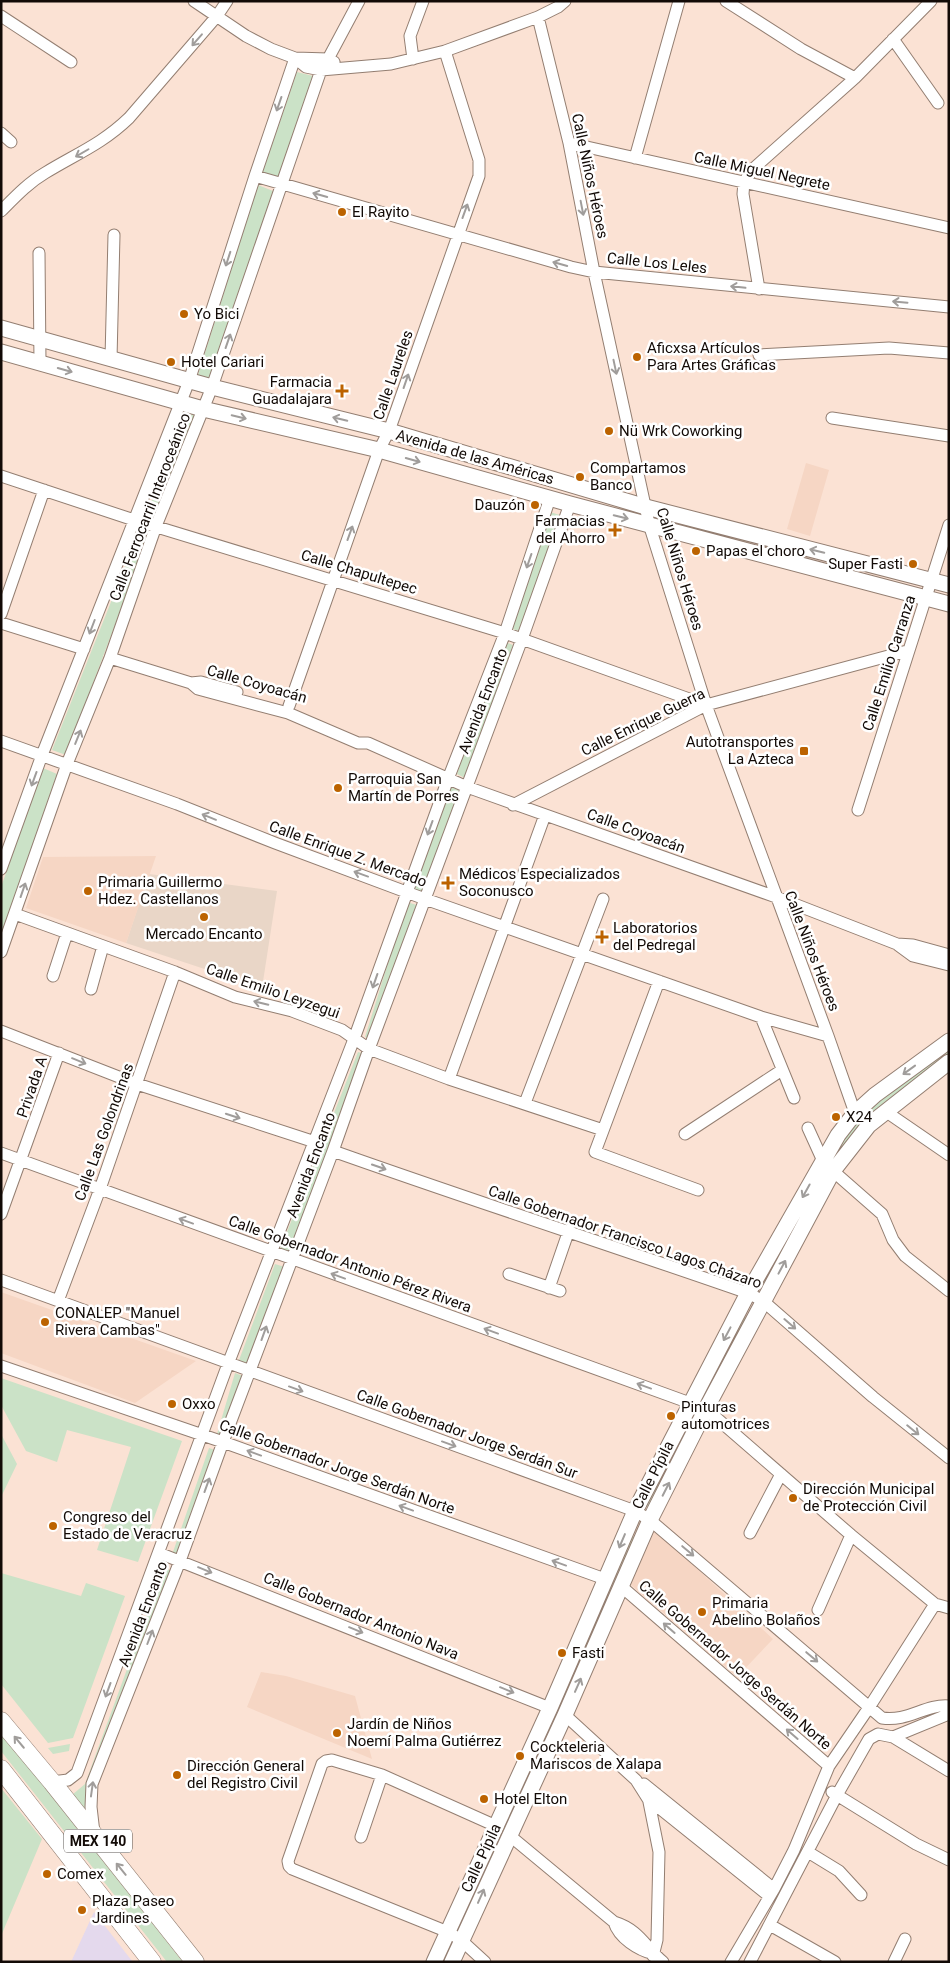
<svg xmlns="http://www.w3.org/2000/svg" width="950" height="1963" viewBox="0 0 950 1963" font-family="Roboto,sans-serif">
<rect width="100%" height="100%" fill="#fbe2d4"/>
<path fill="#e9d6c7" d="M149,874L277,891L262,988L126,943Z"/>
<path fill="#e4d9ed" d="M94,1912L132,1961V1962H71Z"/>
<path fill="#f6d6c4" d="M806,463L829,470L810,536L787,529Z
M156,856L126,943L26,908L43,857Z
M1,1292L196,1361L135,1403L1,1353Z
M655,1530L773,1639L737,1677L630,1584Z
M261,1672L286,1676L355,1696L372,1759L247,1707Z"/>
<path fill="#cbe2c7" d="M297,72L313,76L281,180L262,174Z
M258,185L273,191L212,383L197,378Z
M183,412L199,417L161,524L145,519Z
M550,512L560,515L519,631L509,628Z
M138,534L148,537L66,755L52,750Z
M503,641L513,645L465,778L457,774Z
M43,768L57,774L1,936V887Z
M451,787L460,791L421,895L411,891Z
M407,902L417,905L377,1041L365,1037Z
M949,1047V1055L891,1098L765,1285L759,1282L823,1167L861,1115Z
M358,1052L372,1056L292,1257L279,1252Z
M275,1264L288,1268L254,1366L239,1360Z
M741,1315L747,1318L651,1508L644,1505Z
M235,1373L248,1378L228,1437L217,1434Z
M1,1378L182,1441L138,1562L97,1550L131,1447L67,1430L57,1462L26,1451L1,1405Z
M1,1434L17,1464L2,1495L1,1494Z
M209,1448L221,1452L183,1556L173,1552Z
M628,1534L634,1537L612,1586L560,1720L504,1831Z
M164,1568L176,1572L96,1790L92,1819L72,1795L85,1784Z
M1,1573L81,1596L86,1583L125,1596L73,1738L48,1743L1,1684Z
M1,1732L183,1962H167L1,1751Z
M70,1744L69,1751L53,1754L48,1748Z
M1,1788L42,1839L1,1936Z"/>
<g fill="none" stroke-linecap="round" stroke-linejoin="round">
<defs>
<path id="minor" d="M194,1L246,36L271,49L295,58L306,67L321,70L391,64L445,51L538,17L558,7L565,1
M726,1L801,49L855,78
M1,16L71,62
M538,17L569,143L594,272L649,524L706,705L828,1036L855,1113
M893,39L938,103
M295,58L328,59L334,62
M328,59L359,1
M413,59L410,36L423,1
M1,133L11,142
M569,143L949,228
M635,158L679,1
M255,176L571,267L594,272L949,307
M1,211C15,197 28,183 45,173C76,154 102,144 129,118L217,16L227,1
M39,253L40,363
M759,289L743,194L744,182L754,168L855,78L931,1
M759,355L889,348L949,353
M111,359L114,235
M832,418L949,436
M1,476L134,520L505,633L706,705
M1,614L44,490
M1,623L84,649
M110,658L191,683L201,682L237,692
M191,683L198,689L288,713L358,743H368L467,787L776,897L897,944L913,945L949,955
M289,706L379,450L389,431L479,176V160L445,51
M1,741L177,804L275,843L425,899L761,1017L828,1036
M513,805L706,705L907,651
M858,810L949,525
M1,869L42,755L189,381L255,176L295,58
M15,914L175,972L235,997L292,1011L342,1030L369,1049L449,1079L603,1130
M898,945L913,956L949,965
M1,952L67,764L110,658L156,526L212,387L321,70
M53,976L67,933
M659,981L595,1152L698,1190
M91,989L103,946
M761,1017L794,1098
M1,1031L137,1084L315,1142
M449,1079L545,815
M525,1103L603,899
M885,1111L949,1155
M808,1128L823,1161
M685,1134L782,1070
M333,1151C471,1200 610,1245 748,1293L763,1301L873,1397L949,1458
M1,1153L690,1403
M833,1171L882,1214L893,1240L905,1256L949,1291
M1,1214L59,1053
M509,1274L560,1291
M1,1280L635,1511L650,1520L882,1718C908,1722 925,1704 949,1706
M549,1288L569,1230
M58,1301L100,1189L175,972
M1,1366L223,1442L605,1579
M706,1409L851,1535L935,1604L949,1608
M750,1533L781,1474
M159,1553L550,1708
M622,1587L829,1766
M818,1610L851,1535
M565,1715L636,1780L648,1799L769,1896
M893,1737L949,1771
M52,1782L68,1780L77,1773L228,1364L354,1039L448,779L505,633L550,498
M644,1784L774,1889
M832,1792L916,1844L949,1860
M648,1797L659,1852L657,1940L653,1956
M94,1833L91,1807L92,1784L180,1561L223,1442L333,1151L369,1049L522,639L570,504
M509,1835L614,1922C640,1930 645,1947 663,1962
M361,1837L382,1775
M808,1852L839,1871L861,1895
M614,1922C619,1938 638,1950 654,1954
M770,1925L835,1962
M485,1962L461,1940L448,1932L292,1869L289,1866L288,1861L322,1764L326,1761L332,1760L382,1775L496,1826
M731,1962L774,1889L794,1850L829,1766L870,1706L935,1604
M750,1962L837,1795L869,1739L878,1734L893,1737L949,1714
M894,1962L905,1939"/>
<path id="secondary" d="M1,328L212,387L389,431L646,507L949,585
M1,352L203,409L379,450L570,504L949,604
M434,1962L550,1708L635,1511L748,1293L838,1135L855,1113L875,1095L949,1041
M452,1962L565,1715L650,1520L706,1409L833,1171L869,1125L949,1062"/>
<path id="trunk" d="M1,1721L52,1782L195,1962
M1,1769L152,1962"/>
</defs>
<use href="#minor" stroke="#937e71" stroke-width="13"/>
<use href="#secondary" stroke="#937e71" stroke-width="17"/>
<use href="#trunk" stroke="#937e71" stroke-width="19"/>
<use href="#minor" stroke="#fff" stroke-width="11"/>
<use href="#secondary" stroke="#fff" stroke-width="15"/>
<use href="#trunk" stroke="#fff" stroke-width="18"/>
</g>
<defs><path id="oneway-shaft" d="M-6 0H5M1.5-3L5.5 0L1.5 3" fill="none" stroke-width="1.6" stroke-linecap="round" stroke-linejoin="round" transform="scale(1.25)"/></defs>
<g stroke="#a09d9b">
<use href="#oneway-shaft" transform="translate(197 40) rotate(131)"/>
<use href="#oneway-shaft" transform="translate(279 104) rotate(109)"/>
<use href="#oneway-shaft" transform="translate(82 153) rotate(150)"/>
<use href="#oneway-shaft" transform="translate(320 195) rotate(-164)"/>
<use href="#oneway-shaft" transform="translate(582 208) rotate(79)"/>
<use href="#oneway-shaft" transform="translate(465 211) rotate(-70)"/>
<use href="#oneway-shaft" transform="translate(228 259) rotate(108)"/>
<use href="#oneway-shaft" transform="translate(560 264) rotate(-164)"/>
<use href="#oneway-shaft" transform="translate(738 287) rotate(-174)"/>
<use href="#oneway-shaft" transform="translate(900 302) rotate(-175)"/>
<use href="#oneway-shaft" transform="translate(228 341) rotate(-71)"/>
<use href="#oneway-shaft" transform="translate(615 367) rotate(78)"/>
<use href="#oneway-shaft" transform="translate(65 370) rotate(16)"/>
<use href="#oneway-shaft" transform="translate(406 381) rotate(-71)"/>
<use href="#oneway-shaft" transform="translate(239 417) rotate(13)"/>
<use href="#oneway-shaft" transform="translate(340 419) rotate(-166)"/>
<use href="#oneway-shaft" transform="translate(413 460) rotate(16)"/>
<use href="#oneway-shaft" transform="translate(621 517) rotate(14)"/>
<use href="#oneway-shaft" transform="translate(350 533) rotate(-70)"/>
<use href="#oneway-shaft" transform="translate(817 551) rotate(-166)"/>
<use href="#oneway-shaft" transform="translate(529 561) rotate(109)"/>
<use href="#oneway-shaft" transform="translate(92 627) rotate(111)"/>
<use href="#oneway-shaft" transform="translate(78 737) rotate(-68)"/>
<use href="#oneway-shaft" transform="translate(34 779) rotate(110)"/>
<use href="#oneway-shaft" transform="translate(209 817) rotate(-158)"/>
<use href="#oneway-shaft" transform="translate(430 828) rotate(110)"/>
<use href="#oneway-shaft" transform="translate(361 874) rotate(-160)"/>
<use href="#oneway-shaft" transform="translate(23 890) rotate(-71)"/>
<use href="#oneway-shaft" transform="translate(375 981) rotate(109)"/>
<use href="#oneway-shaft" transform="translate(261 1003) rotate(-166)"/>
<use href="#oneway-shaft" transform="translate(79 1061) rotate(22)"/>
<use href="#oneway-shaft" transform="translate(909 1070) rotate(144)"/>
<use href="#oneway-shaft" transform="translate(233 1116) rotate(18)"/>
<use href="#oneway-shaft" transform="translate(379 1167) rotate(19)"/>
<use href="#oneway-shaft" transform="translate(806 1191) rotate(119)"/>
<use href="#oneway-shaft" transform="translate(186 1221) rotate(-160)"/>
<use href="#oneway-shaft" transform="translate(782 1267) rotate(-62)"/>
<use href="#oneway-shaft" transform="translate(338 1276) rotate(-160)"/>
<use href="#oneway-shaft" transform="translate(790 1324) rotate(41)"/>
<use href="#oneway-shaft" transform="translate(491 1331) rotate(-160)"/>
<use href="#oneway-shaft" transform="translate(264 1333) rotate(-70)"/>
<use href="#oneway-shaft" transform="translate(727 1334) rotate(118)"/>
<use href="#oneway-shaft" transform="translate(644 1386) rotate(-160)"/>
<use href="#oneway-shaft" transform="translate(296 1389) rotate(20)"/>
<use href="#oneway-shaft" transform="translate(913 1430) rotate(39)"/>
<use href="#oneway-shaft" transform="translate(449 1444) rotate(20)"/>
<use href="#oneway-shaft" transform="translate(254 1453) rotate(-160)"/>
<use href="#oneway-shaft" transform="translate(207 1485) rotate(-70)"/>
<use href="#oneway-shaft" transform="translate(666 1489) rotate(-63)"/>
<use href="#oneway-shaft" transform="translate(406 1508) rotate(-160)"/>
<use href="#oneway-shaft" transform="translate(622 1541) rotate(113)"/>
<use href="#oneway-shaft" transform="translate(688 1551) rotate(40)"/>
<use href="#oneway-shaft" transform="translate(559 1563) rotate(-160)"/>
<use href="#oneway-shaft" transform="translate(205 1570) rotate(22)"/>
<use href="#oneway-shaft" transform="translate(669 1628) rotate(-139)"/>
<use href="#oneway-shaft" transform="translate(356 1630) rotate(22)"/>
<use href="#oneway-shaft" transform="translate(150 1637) rotate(-69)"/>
<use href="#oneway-shaft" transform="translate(812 1657) rotate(40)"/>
<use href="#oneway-shaft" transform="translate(578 1685) rotate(-66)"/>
<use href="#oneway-shaft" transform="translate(108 1690) rotate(110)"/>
<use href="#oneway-shaft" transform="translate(507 1690) rotate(22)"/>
<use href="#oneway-shaft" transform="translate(792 1734) rotate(-139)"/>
<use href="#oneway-shaft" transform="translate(19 1742) rotate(-130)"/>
<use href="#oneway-shaft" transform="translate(92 1789) rotate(-82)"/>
<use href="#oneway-shaft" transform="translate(121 1869) rotate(-129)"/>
<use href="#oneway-shaft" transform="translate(481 1896) rotate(-66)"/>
</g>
<g fill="#bc6300" stroke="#fff" stroke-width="2">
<circle cx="342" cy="212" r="5"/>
<circle cx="184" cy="314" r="5"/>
<circle cx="637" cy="357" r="5"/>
<circle cx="171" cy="362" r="5"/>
<path d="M339.5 383.5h5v5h5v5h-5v5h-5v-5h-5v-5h5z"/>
<circle cx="609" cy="431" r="5"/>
<circle cx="580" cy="477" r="5"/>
<circle cx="535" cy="505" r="5"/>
<path d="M612.5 522.5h5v5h5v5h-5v5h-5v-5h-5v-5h5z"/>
<circle cx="696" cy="551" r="5"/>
<circle cx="913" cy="564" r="5"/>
<rect x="799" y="746" width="10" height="10" rx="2.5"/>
<circle cx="338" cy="788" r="5"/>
<path d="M445.5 875.5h5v5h5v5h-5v5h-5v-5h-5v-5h5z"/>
<circle cx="88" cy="891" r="5"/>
<circle cx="204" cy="917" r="5"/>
<path d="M599.5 929.5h5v5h5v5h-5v5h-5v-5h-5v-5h5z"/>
<circle cx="836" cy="1117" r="5"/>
<circle cx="45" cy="1322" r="5"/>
<circle cx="172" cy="1404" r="5"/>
<circle cx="671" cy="1416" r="5"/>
<circle cx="793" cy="1498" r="5"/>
<circle cx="53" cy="1526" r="5"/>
<circle cx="702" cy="1612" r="5"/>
<circle cx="562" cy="1653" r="5"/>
<circle cx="337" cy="1733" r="5"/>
<circle cx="520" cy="1756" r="5"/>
<circle cx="177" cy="1775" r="5"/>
<circle cx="484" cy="1799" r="5"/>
<circle cx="47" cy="1874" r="5"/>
<circle cx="82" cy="1910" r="5"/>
</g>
<g text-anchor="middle" stroke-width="5" stroke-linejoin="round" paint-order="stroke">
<rect fill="#fff" stroke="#595451" stroke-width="1" x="64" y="1829.5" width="68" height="23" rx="4"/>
<g font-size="14" font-weight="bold" fill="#120a06">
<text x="98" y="1846">MEX 140</text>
</g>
<g font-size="15" fill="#120a06" stroke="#fff">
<text transform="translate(762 171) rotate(12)" y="5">Calle Miguel Negrete</text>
<text transform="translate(590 176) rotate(78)" y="5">Calle Niños Héroes</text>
<text transform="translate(657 263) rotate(6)" y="5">Calle Los Leles</text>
<text transform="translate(393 375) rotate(-71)" y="5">Calle Laureles</text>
<text transform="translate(475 457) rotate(16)" y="5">Avenida de las Américas</text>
<text transform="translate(150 507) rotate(-69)" y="5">Calle Ferrocarril Interoceánico</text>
<text transform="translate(680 569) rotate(73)" y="5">Calle Niños Héroes</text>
<text transform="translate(359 572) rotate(17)" y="5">Calle Chapultepec</text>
<text transform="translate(889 663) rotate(-72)" y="5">Calle Emilio Carranza</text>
<text transform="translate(257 684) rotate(16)" y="5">Calle Coyoacán</text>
<text transform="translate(483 701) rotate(-69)" y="5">Avenida Encanto</text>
<text transform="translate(643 722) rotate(-26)" y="5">Calle Enrique Guerra</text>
<text transform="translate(636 831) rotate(20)" y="5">Calle Coyoacán</text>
<text transform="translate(348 854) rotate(20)" y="5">Calle Enrique Z. Mercado</text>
<text transform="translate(812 951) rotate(69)" y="5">Calle Niños Héroes</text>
<text transform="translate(273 991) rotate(19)" y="5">Calle Emilio Leyzegui</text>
<text transform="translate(32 1087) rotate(-71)" y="5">Privada A</text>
<text transform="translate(104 1132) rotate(-70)" y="5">Calle Las Golondrinas</text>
<text transform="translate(311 1165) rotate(-69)" y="5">Avenida Encanto</text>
<text transform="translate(625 1237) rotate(19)" y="5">Calle Gobernador Francisco Lagos Cházaro</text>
<text transform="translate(350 1264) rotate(20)" y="5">Calle Gobernador Antonio Pérez Rivera</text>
<text transform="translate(467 1434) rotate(20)" y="5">Calle Gobernador Jorge Serdán Sur</text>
<text transform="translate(337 1467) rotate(20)" y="5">Calle Gobernador Jorge Serdán Norte</text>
<text transform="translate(653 1475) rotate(-63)" y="5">Calle Pípila</text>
<text transform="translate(143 1614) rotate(-69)" y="5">Avenida Encanto</text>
<text transform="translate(361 1616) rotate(22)" y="5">Calle Gobernador Antonio Nava</text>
<text transform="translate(735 1665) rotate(41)" y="5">Calle Gobernador Jorge Serdán Norte</text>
<text transform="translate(481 1858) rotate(-65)" y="5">Calle Pípila</text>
</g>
<g font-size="15" fill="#120a06" stroke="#fff" text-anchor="start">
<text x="352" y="217">El Rayito</text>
<text x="194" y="319">Yo Bici</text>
<text x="647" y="353">Aficxsa Artículos<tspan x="647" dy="17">Para Artes Gráficas</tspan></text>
<text x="181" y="367">Hotel Cariari</text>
<text x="332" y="387" text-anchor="end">Farmacia<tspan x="332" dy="17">Guadalajara</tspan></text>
<text x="619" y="436">Nü Wrk Coworking</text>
<text x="590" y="473">Compartamos<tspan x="590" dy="17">Banco</tspan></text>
<text x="525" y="510" text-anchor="end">Dauzón</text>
<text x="605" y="526" text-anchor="end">Farmacias<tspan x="605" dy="17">del Ahorro</tspan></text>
<text x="706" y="556">Papas el choro</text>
<text x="903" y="569" text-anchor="end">Super Fasti</text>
<text x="794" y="747" text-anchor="end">Autotransportes<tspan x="794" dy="17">La Azteca</tspan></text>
<text x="348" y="784">Parroquia San<tspan x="348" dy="17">Martín de Porres</tspan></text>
<text x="459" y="879">Médicos Especializados<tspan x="459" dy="17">Soconusco</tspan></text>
<text x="98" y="887">Primaria Guillermo<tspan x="98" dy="17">Hdez. Castellanos</tspan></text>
<text x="613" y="933">Laboratorios<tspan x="613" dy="17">del Pedregal</tspan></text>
<text x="204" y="939" text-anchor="middle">Mercado Encanto</text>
<text x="846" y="1122">X24</text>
<text x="55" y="1318">CONALEP "Manuel<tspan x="55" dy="17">Rivera Cambas"</tspan></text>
<text x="182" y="1409">Oxxo</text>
<text x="681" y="1412">Pinturas<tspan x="681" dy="17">automotrices</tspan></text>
<text x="803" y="1494">Dirección Municipal<tspan x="803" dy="17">de Protección Civil</tspan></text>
<text x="63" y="1522">Congreso del<tspan x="63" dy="17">Estado de Veracruz</tspan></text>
<text x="712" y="1608">Primaria<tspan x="712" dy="17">Abelino Bolaños</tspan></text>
<text x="572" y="1658">Fasti</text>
<text x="347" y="1729">Jardín de Niños<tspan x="347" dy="17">Noemí Palma Gutiérrez</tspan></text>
<text x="530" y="1752">Cockteleria<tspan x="530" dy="17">Mariscos de Xalapa</tspan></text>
<text x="187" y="1771">Dirección General<tspan x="187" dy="17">del Registro Civil</tspan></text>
<text x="494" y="1804">Hotel Elton</text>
<text x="57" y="1879">Comex</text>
<text x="92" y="1906">Plaza Paseo<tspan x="92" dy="17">Jardines</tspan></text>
</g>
</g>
<rect width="950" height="1963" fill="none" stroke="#120a06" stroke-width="5"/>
</svg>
